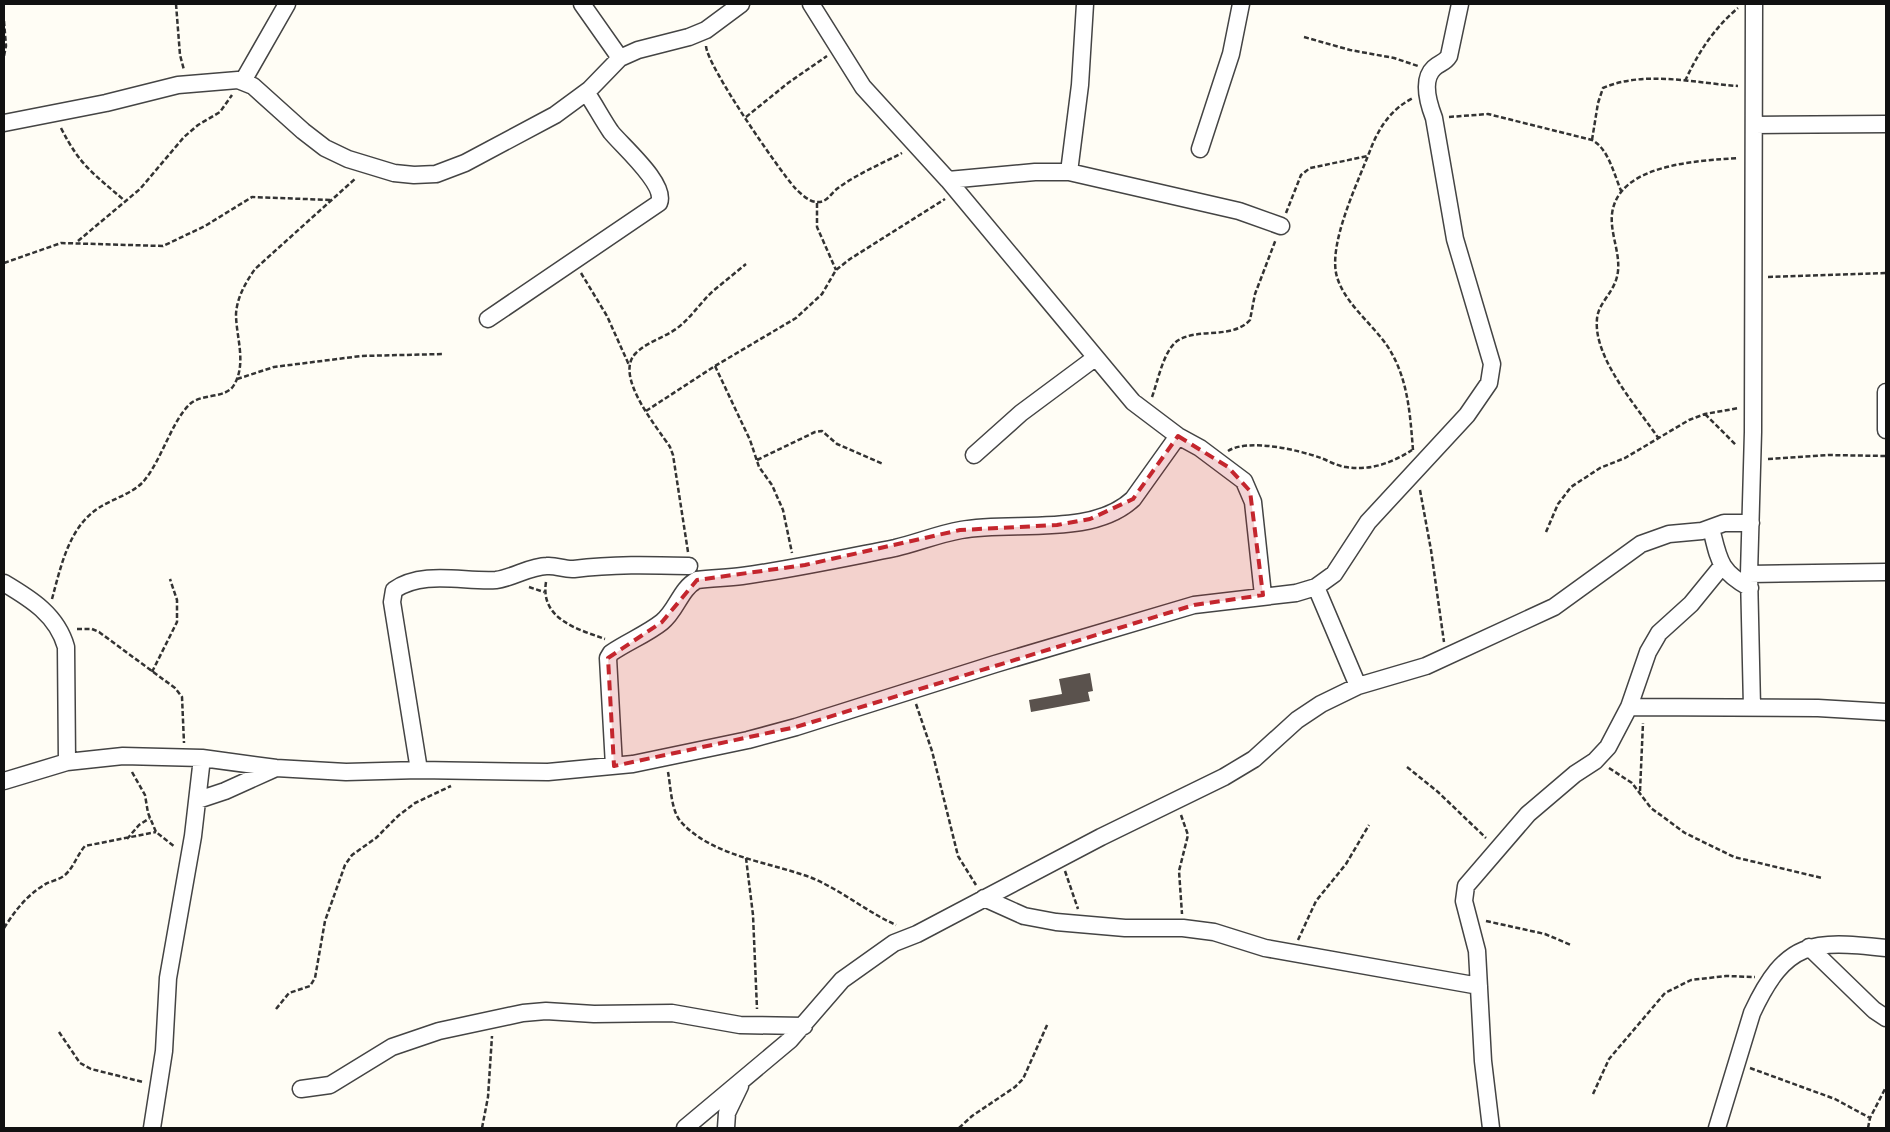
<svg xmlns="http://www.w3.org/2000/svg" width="1890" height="1132" viewBox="0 0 1890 1132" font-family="'Playfair Display',serif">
<rect width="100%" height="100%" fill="#fffdf5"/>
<path fill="#5a524d" d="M1090,673L1093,691L1088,692L1090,701L1031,712L1029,700L1062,694L1059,679Z"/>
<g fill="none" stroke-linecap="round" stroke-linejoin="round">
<defs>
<path id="minor" d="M582,4L620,58
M811,4L863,87L948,180L1133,402L1178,436L1200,448L1244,481L1253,502L1263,595
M243,81L287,4
M4,123L106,103L178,85L238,80L253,86L303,131L325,148L348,159L394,173L414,175L436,174L465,163L555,115L589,90L620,58L638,50L689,37L706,30L741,4
M1754,125L1886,124
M1200,149L1231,54L1241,4
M1069,172L1080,85L1085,4
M948,180L1035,172H1069L1239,211L1281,226
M488,319L659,203C667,184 622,146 611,132C602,119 595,105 586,92
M1886,392V430
M974,455L1021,413L1095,358
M1711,528C1719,560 1719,571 1750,588
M1749,574L1886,572
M4,583C31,599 57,615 66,647L67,762
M1316,587L1358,686
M1629,707L1818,708L1886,712
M1752,707L1749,574L1753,432L1754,4
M614,766L608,658L611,653C627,642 647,634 662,622C677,610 680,589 697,580C712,578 727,578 742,576C793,569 844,558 895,548C917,543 938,534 961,530C1012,520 1091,538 1133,499L1178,436
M419,770L392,602L394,590C423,570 463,582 496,580C513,578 530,566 547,566C556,565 565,570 574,569C613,564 650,565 689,566
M4,781L67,762L123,756L202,758L276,768L346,772L419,770L548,772L633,764L748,740L796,727L995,664L1194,605L1296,593L1316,587L1334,574L1368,522L1467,415L1489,383L1492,364L1455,239L1434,118C1429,105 1421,80 1434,68C1439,63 1445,63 1449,56L1460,4
M198,800L225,791L276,768
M984,898L1024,916L1056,922L1125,928H1183L1214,932L1265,948L1479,986
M1809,947L1874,1010L1886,1018
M301,1089L330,1085L392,1047L439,1031L523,1013L546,1011L594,1014L672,1013L740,1025L804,1026
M152,1128L164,1051L168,978L193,836L202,758
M685,1128L790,1040L842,980L894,943L917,934L1101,837L1224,777L1254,759L1297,720L1321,704L1358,686L1426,666L1554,607L1641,544L1669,534L1702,531L1724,523H1751
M726,1128L727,1113L740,1086
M1491,1128L1483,1061L1477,951L1464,901L1466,886L1528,814L1575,774L1595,761L1608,747L1629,707L1648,652L1659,633L1691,604L1722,566
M1717,1128L1752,1013C1786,940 1812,940 1886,948"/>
</defs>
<use href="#minor" stroke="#444" stroke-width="19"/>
<path stroke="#333" stroke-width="2.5" stroke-dasharray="5 2.5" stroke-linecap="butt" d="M176,4L180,55L184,70
M4,21L6,46L4,56
M1304,37L1350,50L1394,58L1418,66
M706,46C707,66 779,170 795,188C800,193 809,202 817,202C827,203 831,193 838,188C857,174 881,164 902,153
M1685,81C1698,53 1714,28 1738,8
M746,117L788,83L827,56
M1449,117L1488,114L1592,140C1609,149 1614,175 1622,193
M61,128C80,166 94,174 125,201
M1592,140L1598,103L1603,88C1645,70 1694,83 1738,86
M817,203V227L836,270
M1286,213L1301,175L1310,168L1368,156
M78,241L140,189L184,137L198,125L220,112L232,95
M4,263L61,243L163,246L205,226L252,197L331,200
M581,273L607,316L629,365
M1768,277L1886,273
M715,366L750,440L759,467L772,485L783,510L792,553
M237,379L274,367L361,356L443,354
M1152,397C1158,381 1163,352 1177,341C1198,327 1232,340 1250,320L1255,294L1276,239
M646,411L715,366L796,318L822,294L836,270L850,259L945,199
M1705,414L1736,445
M1659,439C1638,408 1593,358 1597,319C1598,302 1616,292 1618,271C1620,252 1610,233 1612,214C1618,163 1700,161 1738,158
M1413,450C1410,413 1408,376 1386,344C1370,322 1345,303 1337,277C1328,247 1354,191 1365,163C1369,154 1372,144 1377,135C1385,119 1397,106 1413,98
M1228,451C1248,438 1299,450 1321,458C1329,461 1337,466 1346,467C1370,471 1392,463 1412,450
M1768,459L1828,455L1886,456
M757,460L815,432L822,431L837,444L883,464
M1420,490L1431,550L1444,642
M1546,532L1558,504L1571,487L1600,468L1625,458L1689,420L1705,414L1739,408
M688,552L673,455L670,447C657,427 613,375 636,353C647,342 663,338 676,329C691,318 700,303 713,291C724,282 735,273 746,264
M546,582C540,619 577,629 605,639
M529,587L544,592
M52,599C61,566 69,526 100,507C113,499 133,493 143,482C162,460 171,422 190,404C202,393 226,399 234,385C247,363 236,337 236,314C237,297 246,282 255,269L356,178
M77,629H92L99,632L175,688L182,697L184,743
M152,672L177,622V600L170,579
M916,704L932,751L958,856L976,885
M1407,767L1438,792L1486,838
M1609,768L1632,783L1651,808L1685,833L1734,857L1822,878
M132,772L145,795L148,813L156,832L175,847
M668,772C671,788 671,812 682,823C714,857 770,862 812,878C841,890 867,912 896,925
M1640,791L1643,723
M1181,815L1188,835L1179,871L1182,914
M127,839L139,825L150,818
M746,858L753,915L757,1009
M1065,871L1078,909
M1486,921L1545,934L1571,945
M4,928C15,911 26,896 44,885C50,881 59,880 65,875C74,867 77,855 85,846L156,832
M1298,940L1316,901L1346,864L1369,825
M276,1009L289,993L310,986L315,978L325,921L345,865L352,855L376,838L398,816L415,803L451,786
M59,1032L80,1063L91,1069L143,1082
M1750,1068L1835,1099L1870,1118
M1593,1094L1609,1059L1665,993L1691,980L1726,976L1755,977
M482,1128L488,1097L492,1036
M959,1128L972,1116L1015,1087L1023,1079L1048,1023
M1868,1128L1870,1118L1886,1087"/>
<use href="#minor" stroke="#fff" stroke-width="16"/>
</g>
<path fill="#c4262e" fill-opacity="0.2" stroke="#c4262e" stroke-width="4" stroke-dasharray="10 6" stroke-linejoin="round" d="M1178,436L1228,467L1250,491L1263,595L1194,605L796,727L614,766L608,658L662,622L697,580L805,565L960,530L1057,525L1090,519L1133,499Z"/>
<rect width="1890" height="1132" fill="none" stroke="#111111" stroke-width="10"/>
</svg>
